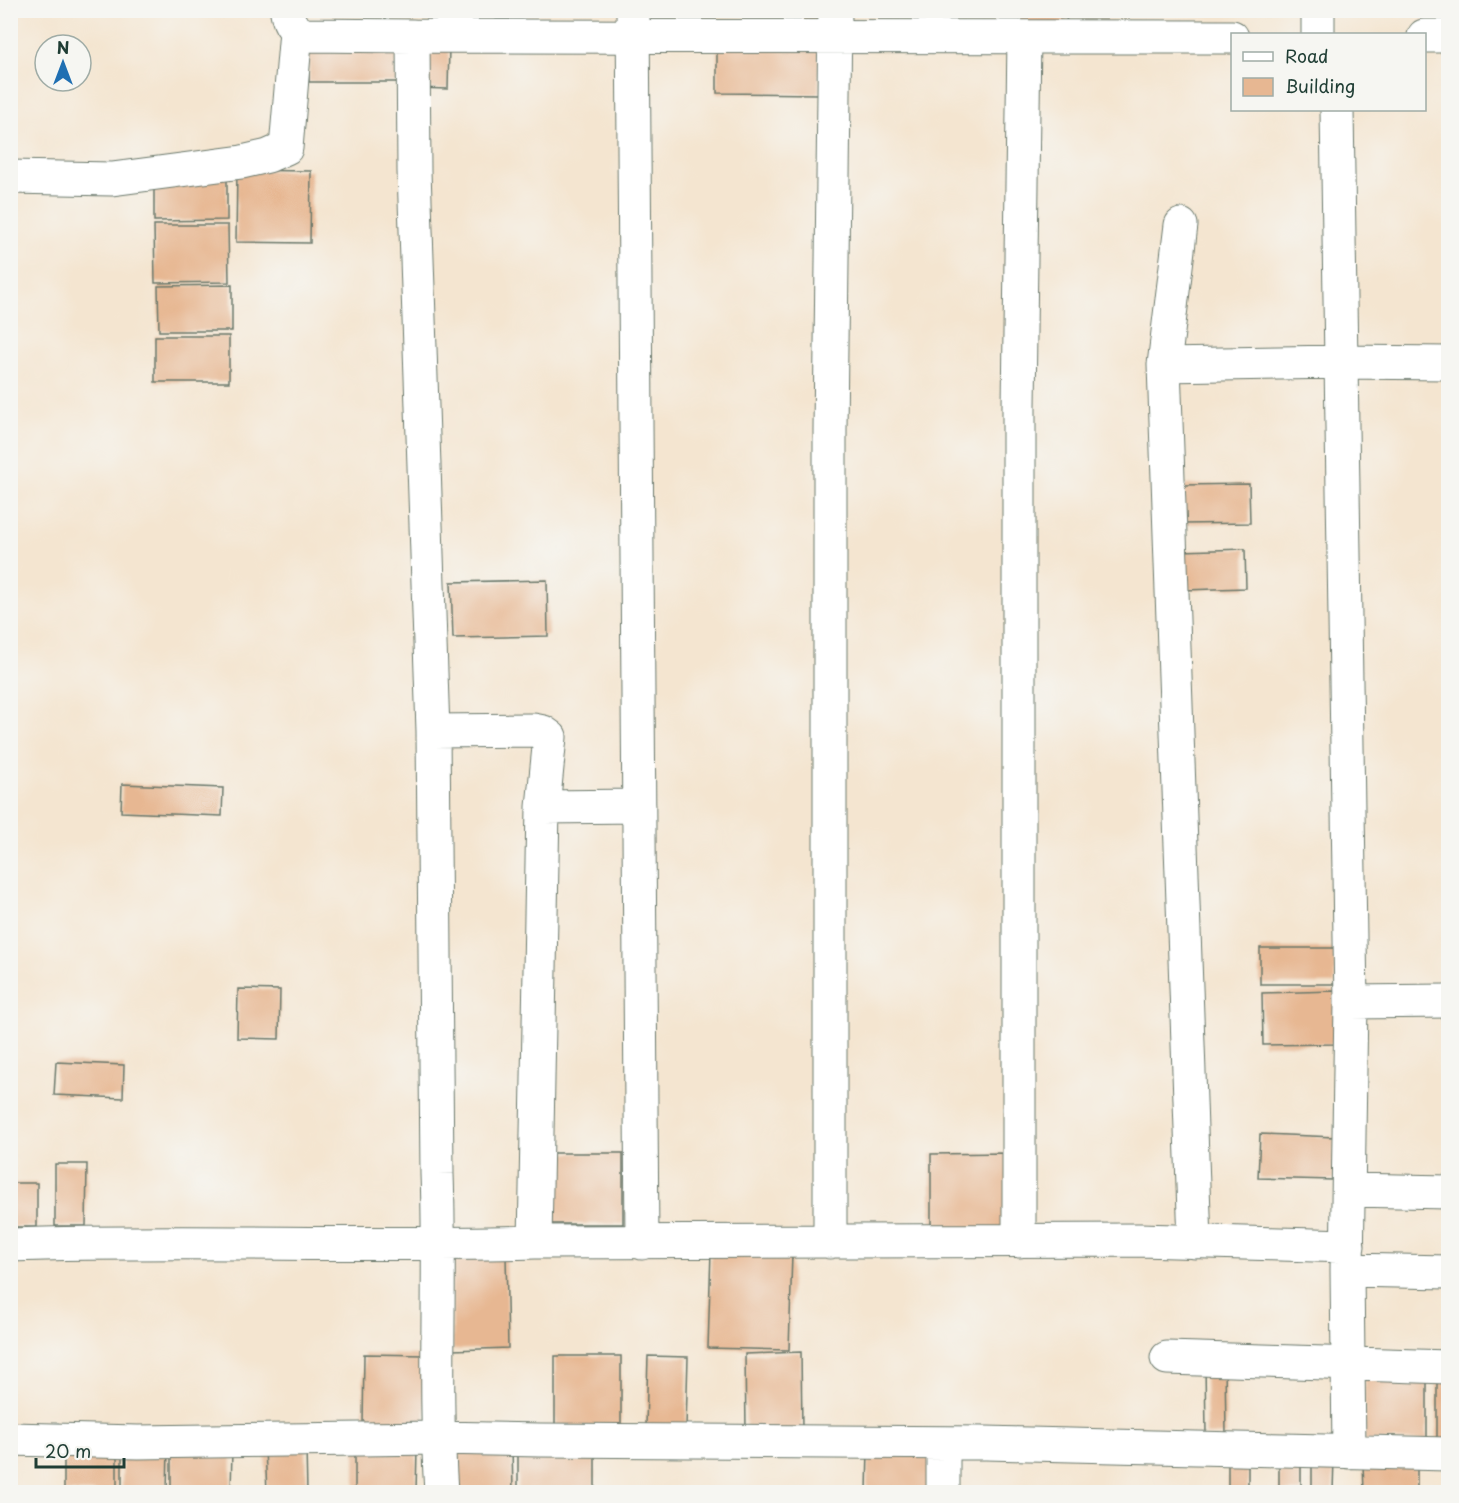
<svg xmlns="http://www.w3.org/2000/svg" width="1459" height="1503" viewBox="0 0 1459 1503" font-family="'Playpen Sans',sans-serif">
<rect width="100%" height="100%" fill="#f6f6f2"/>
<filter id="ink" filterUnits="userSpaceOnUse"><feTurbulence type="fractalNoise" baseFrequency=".0167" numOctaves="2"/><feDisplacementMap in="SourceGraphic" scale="12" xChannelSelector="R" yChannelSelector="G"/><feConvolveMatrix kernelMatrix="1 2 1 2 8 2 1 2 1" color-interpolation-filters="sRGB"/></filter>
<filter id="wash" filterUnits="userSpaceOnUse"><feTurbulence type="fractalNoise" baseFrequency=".008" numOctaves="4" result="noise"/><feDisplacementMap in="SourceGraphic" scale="24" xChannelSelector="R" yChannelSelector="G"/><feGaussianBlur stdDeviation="1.35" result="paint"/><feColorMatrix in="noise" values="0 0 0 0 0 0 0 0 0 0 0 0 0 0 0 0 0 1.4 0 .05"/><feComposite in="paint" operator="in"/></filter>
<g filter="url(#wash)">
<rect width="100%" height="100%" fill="#f4e5d0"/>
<g id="blocks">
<path fill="#e7b792" d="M496,10H522V18H496Z
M789,10H830V31L788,30Z
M1020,10H1066L1067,32L1021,33Z
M309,45H400V82H309Z
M717,45H819V94L717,93Z
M418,47H449L448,89L417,88Z
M237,170L311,171L310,243L236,242Z
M227,175V220L154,221V178Z
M154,225H228L229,282L155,283Z
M232,285V331H159L158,286Z
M155,336H229V382H155Z
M1249,484L1250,523L1183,524L1182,485Z
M1245,549L1246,588L1184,590L1182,551Z
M547,580L548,636L453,638L451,582Z
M122,784L223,788L222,816L121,812Z
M1260,948H1335V984H1260Z
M238,989L280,990L279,1039L237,1038Z
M1335,991V1044L1263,1045L1262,993Z
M56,1062L124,1065L123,1098L54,1095Z
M1260,1134L1335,1137L1334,1180L1258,1178Z
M542,1153H623V1224H542Z
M1008,1153L1009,1230L931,1231V1154Z
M55,1164H87L86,1226H55Z
M10,1183H37V1227H10Z
M711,1251L792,1254L789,1350L708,1348Z
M506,1256L508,1348L453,1350L451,1258Z
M801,1352L802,1430L746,1431L745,1354Z
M364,1354L426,1355L425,1427L363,1426Z
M555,1356H621V1427H555Z
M648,1356L688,1357L686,1427L646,1426Z
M1225,1362L1226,1435H1206L1205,1363Z
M1427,1372V1440L1365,1441L1364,1373Z
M1437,1376H1448V1450H1437Z
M122,1447L168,1448L167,1492H122Z
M512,1447L513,1492H451V1448Z
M518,1447H595V1492H518Z
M306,1448L307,1492H267L265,1449Z
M355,1448L417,1449L416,1492H355Z
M868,1448L936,1449L935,1492H867Z
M171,1449L232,1450L231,1492H171Z
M64,1450H117V1492H64Z
M1312,1457L1334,1458L1333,1492H1312Z
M1228,1461H1248V1492H1228Z
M1417,1461V1492H1364L1363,1462Z
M1279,1462H1301V1492H1279Z"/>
</g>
</g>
<g filter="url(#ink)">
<use href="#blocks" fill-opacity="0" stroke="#6a786b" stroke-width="1.5"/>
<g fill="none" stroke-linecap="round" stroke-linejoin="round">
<defs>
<path id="minor" d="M633,10L642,1243
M1318,10V34
M287,12C289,25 294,30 305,35L413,36
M1424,36H1448
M10,177L112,179L242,162L268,156L286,148L296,31
M1181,225L1164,365L1195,1242
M1164,365L1341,362L1337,110
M433,731L533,730L543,732L550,737L543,807L535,1242
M543,807L639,806
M1351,1002L1448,1001
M1349,1190L1448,1192
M1019,1241V406L1024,37
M830,1242V430L835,10
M10,1245C185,1239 360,1247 535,1242L1140,1240L1348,1246
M1347,1270L1448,1272
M1167,1358L1448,1367
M10,1439L138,1442L437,1438L540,1440L986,1443L1448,1454
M1349,1452L1347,1270L1351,1002L1341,362L1448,363
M441,1492C434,1386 441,1280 437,1174L433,731L414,171L413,36L1232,37
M943,1492V1443"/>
</defs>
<use href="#minor" stroke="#6a786b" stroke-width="35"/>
<use href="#minor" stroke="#fff" stroke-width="33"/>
</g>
</g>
<rect width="1459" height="1503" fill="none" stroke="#f6f6f2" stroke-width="36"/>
<rect x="1231" y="33" width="195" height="78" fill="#f6f6f2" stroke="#a0aca6" stroke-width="1.5"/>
<rect x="1243" y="52" width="30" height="9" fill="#ffffff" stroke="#a0aca6" stroke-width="1.5"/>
<text x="1285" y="63" font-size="18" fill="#1f3d34">Road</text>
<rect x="1243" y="78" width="30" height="18" fill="#e7b792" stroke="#a0aca6" stroke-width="1.5"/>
<text x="1285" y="93" font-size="18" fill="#1f3d34">Building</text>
<g transform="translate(63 63)"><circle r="28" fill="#f6f6f2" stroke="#a0aca6" stroke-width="1.5"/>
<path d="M0-4.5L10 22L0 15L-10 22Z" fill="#1f6fb2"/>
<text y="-9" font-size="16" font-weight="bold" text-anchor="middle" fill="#1f3d34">N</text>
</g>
<path d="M36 1458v9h88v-9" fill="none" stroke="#1f3d34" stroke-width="3"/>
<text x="45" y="1458" font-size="18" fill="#1f3d34" stroke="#f6f6f2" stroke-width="4.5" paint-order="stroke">20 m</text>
</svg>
